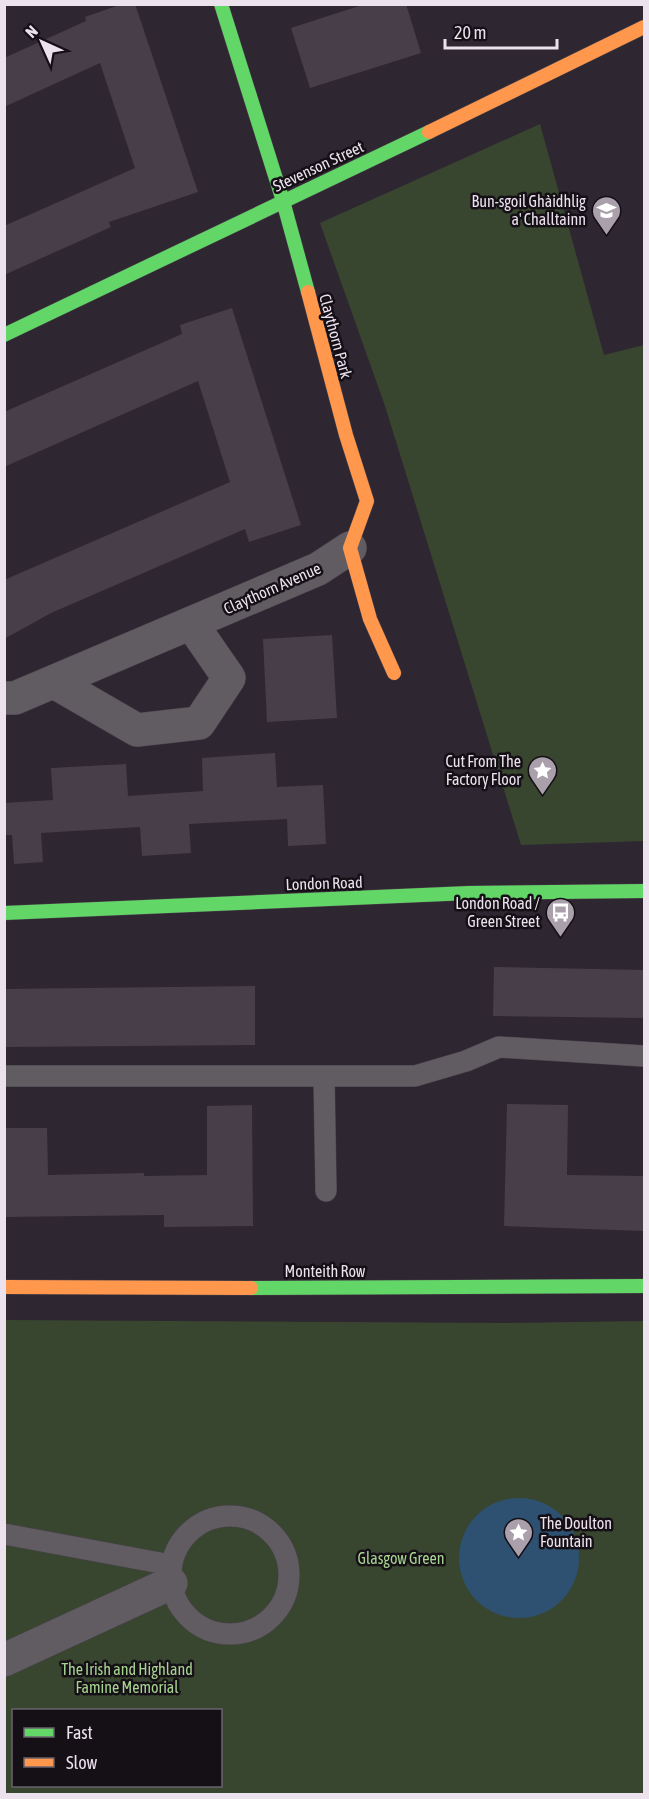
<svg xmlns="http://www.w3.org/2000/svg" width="649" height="1799" viewBox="0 0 649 1799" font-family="'Asap Condensed',sans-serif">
<rect width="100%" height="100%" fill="#2e2630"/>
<path fill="#384630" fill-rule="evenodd" d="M540,124L604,355L644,345V841L521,845L385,406L320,223Z
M5,1320L507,1323L644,1321V1794H5ZM14,1710H220V1786H14Z"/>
<path fill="#2e5172" d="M459 1558a60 60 0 1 1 120 0a60 60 0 1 1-120 0Z"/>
<path fill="#473e4a" d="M122,4H135L198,192L109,222L111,227L4,275V226L135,168L100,63L4,107V58L86,21L85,17Z
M365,4H406L421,53L310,88L291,28Z
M232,308L301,525L249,542L245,529L51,613L4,639V580L230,482L198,381L4,467V412L182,334L180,325Z
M332,635L337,718L267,722L263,639Z
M275,753L277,787L323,785L326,844L288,846L287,819L189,824L191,853L142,856L140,827L41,833L43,862L14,864L12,835H4V803L53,800L51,768L126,764L128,796L203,791L202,758Z
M494,967L645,970V1018L493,1016Z
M255,986V1045L4,1047V989Z
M507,1104L568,1105L567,1175L645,1176V1231L504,1226Z
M252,1105L253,1226L164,1227V1215L4,1217V1128H47L48,1175L144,1173V1176L207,1175V1106Z"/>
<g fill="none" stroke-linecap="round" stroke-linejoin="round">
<defs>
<path id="lane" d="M4,1076H415L466,1061L499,1047L644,1056
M324,1076L326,1191
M171 1575a59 59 0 1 1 118 0a59 59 0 1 1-118 0Z
M4,1534L171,1565"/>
<path id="street" d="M54,682L137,730L199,723L229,678L191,623
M4,698H15L318,569L350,548
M4,1660L171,1583"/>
<path id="fast" d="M221,4L283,201L308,292
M4,335L429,132
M4,913L469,893L644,891
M251,1288L644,1286"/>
<path id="slow" d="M429,132L644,27
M308,292L346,435L367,501L350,548L370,619L394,673
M4,1287L251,1288"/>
</defs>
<use href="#lane" stroke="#49424b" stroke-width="22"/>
<use href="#street" stroke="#49424b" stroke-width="34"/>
<use href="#fast" stroke="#49424b" stroke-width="15"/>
<use href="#slow" stroke="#49424b" stroke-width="15"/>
<use href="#lane" stroke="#615b62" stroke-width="21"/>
<use href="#street" stroke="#615b62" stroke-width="33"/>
<use href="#fast" stroke="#63d668" stroke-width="14"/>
<use href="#slow" stroke="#ff974d" stroke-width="14"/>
</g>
<defs>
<symbol id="school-pin" viewBox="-11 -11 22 30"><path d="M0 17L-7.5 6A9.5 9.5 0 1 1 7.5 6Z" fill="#aaa0ac" stroke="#150f16"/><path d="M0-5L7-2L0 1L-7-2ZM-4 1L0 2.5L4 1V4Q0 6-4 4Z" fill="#fff"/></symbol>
<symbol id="sight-pin" viewBox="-11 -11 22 30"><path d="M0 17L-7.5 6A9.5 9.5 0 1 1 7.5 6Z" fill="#aaa0ac" stroke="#150f16"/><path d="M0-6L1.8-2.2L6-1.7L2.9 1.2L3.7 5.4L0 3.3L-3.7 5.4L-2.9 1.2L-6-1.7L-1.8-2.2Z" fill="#fff"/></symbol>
<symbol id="bus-pin" viewBox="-11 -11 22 30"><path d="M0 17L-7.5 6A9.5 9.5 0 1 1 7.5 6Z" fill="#aaa0ac" stroke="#150f16"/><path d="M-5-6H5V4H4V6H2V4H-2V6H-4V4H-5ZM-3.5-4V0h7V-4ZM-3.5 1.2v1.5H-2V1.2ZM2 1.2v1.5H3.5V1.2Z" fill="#fff"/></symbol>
</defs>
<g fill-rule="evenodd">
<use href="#school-pin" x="590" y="194" width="33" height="45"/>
<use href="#sight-pin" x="526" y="754" width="33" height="45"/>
<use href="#bus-pin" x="544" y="896" width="33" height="45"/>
<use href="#sight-pin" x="502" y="1516" width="33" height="45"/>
</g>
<g text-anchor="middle" stroke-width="5" stroke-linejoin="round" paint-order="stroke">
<g font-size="16" fill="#ece2ee" stroke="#150f16">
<text transform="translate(318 166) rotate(-25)" y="6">Stevenson Street</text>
<text transform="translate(336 336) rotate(75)" y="6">Claythorn Park</text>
<text transform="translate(272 588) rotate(-24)" y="6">Claythorn Avenue</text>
<text transform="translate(324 883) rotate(-2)" y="6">London Road</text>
<text x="325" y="1277">Monteith Row</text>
</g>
<g font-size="16" fill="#ece2ee" stroke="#150f16" text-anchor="end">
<text x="586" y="207">Bun-sgoil Ghàidhlig<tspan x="586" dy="18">a' Challtainn</tspan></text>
<text x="521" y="767">Cut From The<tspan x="521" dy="18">Factory Floor</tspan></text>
<text x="540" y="909">London Road /<tspan x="540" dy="18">Green Street</tspan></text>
<text x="540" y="1529" text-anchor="start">The Doulton<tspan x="540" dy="18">Fountain</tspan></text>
</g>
<g font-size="16" fill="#a7d490" stroke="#150f16">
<text x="401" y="1564">Glasgow Green</text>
<text x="127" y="1675">The Irish and Highland<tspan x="127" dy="18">Famine Memorial</tspan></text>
</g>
</g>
<rect width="649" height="1799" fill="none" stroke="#ece2ee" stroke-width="12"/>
<rect x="12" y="1709" width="210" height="78" fill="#150f16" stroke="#6b636c" stroke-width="1.5"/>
<rect x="24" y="1728" width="30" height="9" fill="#63d668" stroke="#6b636c" stroke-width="1.5"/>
<text x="66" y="1739" font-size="18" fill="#ece2ee">Fast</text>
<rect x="24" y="1758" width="30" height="9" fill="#ff974d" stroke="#6b636c" stroke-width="1.5"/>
<text x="66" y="1769" font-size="18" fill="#ece2ee">Slow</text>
<g transform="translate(42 42) rotate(315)" stroke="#150f16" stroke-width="4.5" paint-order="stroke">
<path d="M0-4.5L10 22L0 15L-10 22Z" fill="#ece2ee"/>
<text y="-9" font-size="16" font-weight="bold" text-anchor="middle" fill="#ece2ee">N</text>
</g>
<path d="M445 39v9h112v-9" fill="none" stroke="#ece2ee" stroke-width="3"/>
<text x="454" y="39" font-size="18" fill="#ece2ee" stroke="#150f16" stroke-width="4.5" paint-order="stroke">20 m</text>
</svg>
